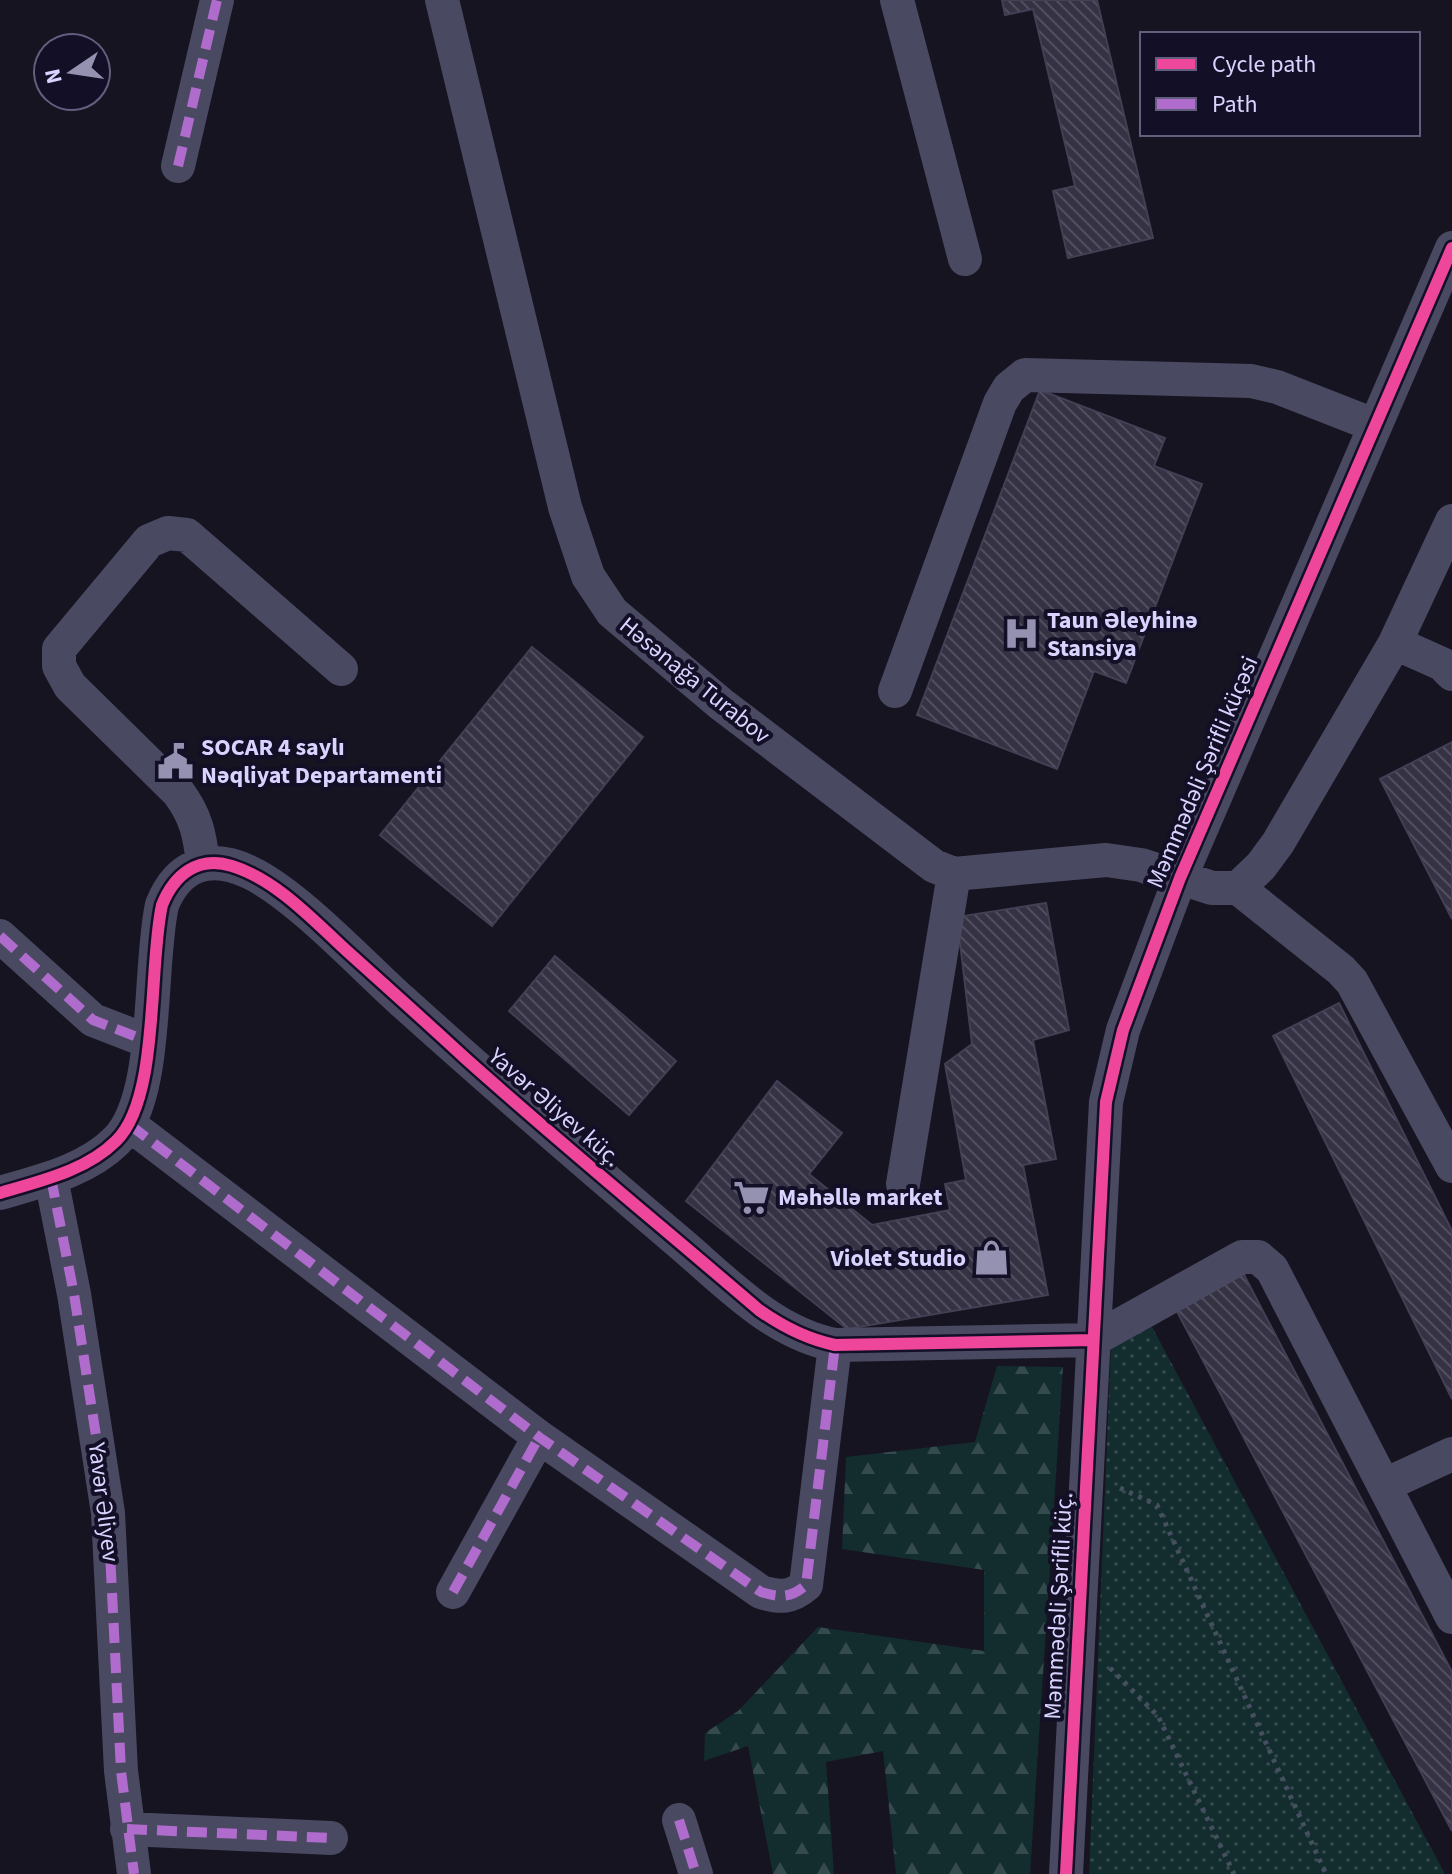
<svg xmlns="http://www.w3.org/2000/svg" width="1452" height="1874" viewBox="0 0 1452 1874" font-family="'Source Sans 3',sans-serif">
<defs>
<pattern id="forest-firs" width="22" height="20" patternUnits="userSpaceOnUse" patternTransform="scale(2)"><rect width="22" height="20" fill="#132c2d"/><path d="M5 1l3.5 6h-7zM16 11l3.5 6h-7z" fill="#354a4c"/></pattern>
<pattern id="park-dots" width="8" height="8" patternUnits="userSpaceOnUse" patternTransform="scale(2)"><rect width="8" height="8" fill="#132c2d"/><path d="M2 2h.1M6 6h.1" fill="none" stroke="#354a4c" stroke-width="1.8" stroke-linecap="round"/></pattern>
<pattern id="building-back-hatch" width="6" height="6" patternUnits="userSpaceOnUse" patternTransform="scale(2)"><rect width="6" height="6" fill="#343243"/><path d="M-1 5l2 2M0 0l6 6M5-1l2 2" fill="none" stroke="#514f5f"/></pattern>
</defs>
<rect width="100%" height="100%" fill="#161421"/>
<path fill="url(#forest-firs)" d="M997,1366L1063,1367L1030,1874H896L883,1751L826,1762L834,1874H773L748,1746L704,1761L705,1733L738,1711L818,1627L984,1651V1570L842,1549L846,1457L975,1442Z"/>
<path fill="url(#park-dots)" d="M1151,1325L1445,1874H1089L1111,1345Z"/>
<path fill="url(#building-back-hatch)" stroke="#433f54" stroke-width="2" d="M1002,0H1097L1153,238L1068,258L1053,191L1075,186L1033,9L1005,15Z
M1040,390L1165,438L1154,466L1202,484L1126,683L1094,671L1057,769L917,715Z
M532,647L643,737L492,926L380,835Z
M1452,742V919L1380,779Z
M1046,903L1069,1030L1033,1040L1056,1159L1023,1165L1048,1295L847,1329L686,1201L777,1081L842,1133L809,1174L872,1225L950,1210L945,1184L966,1180L945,1064L972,1044L957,917Z
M555,956L676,1061L629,1115L509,1011Z
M1339,1003L1452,1231V1399L1273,1036Z
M1242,1271L1452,1672V1831L1174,1306Z"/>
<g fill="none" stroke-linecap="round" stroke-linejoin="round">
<path stroke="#44505f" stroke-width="5" stroke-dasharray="4 6" stroke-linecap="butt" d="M1120,1488L1157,1505L1326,1874
M1110,1668L1158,1716L1234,1874"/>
<path stroke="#4a4962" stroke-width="34" d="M442,0L565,507L588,576L612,612L721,704L934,866L954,874L1106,860L1141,865L1212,888H1238L1261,866L1278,843L1395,643L1452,521
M897,0L965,259
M178,166L217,0
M1395,643L1442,664L1452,674
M895,691L1000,403L1009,388L1025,375L1251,381L1277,387L1374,425
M203,864C200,835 196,816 178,792L70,686L59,666V649L149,541L168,533L187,535L341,669
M1238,888L1341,970L1352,982L1452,1166
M0,936L93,1020L147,1041
M130,1125L539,1437L761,1592C780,1598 791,1598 806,1585L835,1345
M51,1178L74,1294L108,1513L121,1771L134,1874
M903,1184L954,874
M0,1193C40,1181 86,1171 116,1141C160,1098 148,968 162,905C178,865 209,853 249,872C295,893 362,965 402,1001C493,1083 587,1164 680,1243C727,1283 773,1333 835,1345L1093,1340L1242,1257H1258L1272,1269L1452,1617
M1385,1485L1452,1454
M453,1592L539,1437
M679,1820L696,1874
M127,1829L331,1838
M1066,1874L1106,1102L1123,1030L1180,878L1452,248"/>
<path stroke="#b06ccc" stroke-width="10" stroke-dasharray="20 10" stroke-linecap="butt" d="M178,166L217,0
M0,936L93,1020L147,1041
M130,1125L539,1437L761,1592C780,1598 791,1598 806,1585L835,1345
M51,1178L74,1294L108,1513L121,1771L134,1874
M453,1592L539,1437
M679,1820L696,1874
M127,1829L331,1838"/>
<defs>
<path id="cycleway" d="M0,1193C40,1181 86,1171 116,1141C160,1098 148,968 162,905C174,875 198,855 232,866C277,880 314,921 348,952C387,987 426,1022 465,1058C561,1144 661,1226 759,1310C783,1327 806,1339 835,1345L1093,1340
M1066,1874L1106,1102L1123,1030L1180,878L1452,248"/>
</defs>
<use href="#cycleway" stroke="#130f26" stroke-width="17"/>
<use href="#cycleway" stroke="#ed469a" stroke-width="12"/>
</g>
<defs>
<symbol id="hospital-bare" viewBox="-9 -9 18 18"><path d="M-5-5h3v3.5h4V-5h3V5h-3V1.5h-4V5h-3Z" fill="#9591b1" stroke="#130f26" stroke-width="2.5" paint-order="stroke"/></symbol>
<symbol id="civic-bare" viewBox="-9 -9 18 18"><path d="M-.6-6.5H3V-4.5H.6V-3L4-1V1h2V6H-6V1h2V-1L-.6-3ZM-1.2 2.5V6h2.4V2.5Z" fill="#9591b1" stroke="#130f26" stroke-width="2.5" paint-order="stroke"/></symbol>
<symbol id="supermarket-bare" viewBox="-9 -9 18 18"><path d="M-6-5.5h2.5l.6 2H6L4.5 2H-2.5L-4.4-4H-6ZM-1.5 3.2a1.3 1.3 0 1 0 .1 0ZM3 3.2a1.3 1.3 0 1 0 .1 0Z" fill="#9591b1" stroke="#130f26" stroke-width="2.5" paint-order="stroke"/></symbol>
<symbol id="shop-bare" viewBox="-9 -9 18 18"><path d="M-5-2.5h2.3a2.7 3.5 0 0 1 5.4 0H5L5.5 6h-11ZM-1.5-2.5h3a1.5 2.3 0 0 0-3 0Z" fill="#9591b1" stroke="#130f26" stroke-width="2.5" paint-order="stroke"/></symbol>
</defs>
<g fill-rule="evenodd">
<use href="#hospital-bare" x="996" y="608" width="51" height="51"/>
<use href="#civic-bare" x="150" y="736" width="51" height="51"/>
<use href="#supermarket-bare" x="726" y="1172" width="51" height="51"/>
<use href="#shop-bare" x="966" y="1232" width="51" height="51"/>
</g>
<g text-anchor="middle" stroke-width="8" stroke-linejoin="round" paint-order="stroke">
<g font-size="24" font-weight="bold" fill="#d9d4ff" stroke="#130f26" text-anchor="start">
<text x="1047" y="628">Taun Əleyhinə<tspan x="1047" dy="28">Stansiya</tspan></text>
<text x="201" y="755">SOCAR 4 saylı<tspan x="201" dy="28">Nəqliyat Departamenti</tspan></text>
<text x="778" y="1205">Məhəllə market</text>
<text x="966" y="1266" text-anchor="end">Violet Studio</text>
</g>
<g font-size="24" fill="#d9d4ff" stroke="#130f26">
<text transform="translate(695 680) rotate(39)" y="8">Həsənağa Turabov</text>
<text transform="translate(1202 772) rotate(-67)" y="8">Məmmədəli Şərifli küçəsi</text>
<text transform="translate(555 1107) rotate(41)" y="8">Yavər Əliyev küç.</text>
<text transform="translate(104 1502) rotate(83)" y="8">Yavər Əliyev</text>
<text transform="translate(1058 1606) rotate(-87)" y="8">Məmmədəli Şərifli küç.</text>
</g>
</g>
<rect x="1140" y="32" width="280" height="104" fill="#130f26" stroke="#625e7d" stroke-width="2"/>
<rect x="1156" y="58" width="40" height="12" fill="#ed469a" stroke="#625e7d" stroke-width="2"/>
<text x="1212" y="72" font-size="24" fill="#d9d4ff">Cycle path</text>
<rect x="1156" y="98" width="40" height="12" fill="#b06ccc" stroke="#625e7d" stroke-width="2"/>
<text x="1212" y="112" font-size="24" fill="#d9d4ff">Path</text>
<g transform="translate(72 72) rotate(257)"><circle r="38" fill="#130f26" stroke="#625e7d" stroke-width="2"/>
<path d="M0-6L14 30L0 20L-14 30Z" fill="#9591b1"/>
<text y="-12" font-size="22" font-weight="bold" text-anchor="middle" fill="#d9d4ff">N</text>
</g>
</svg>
